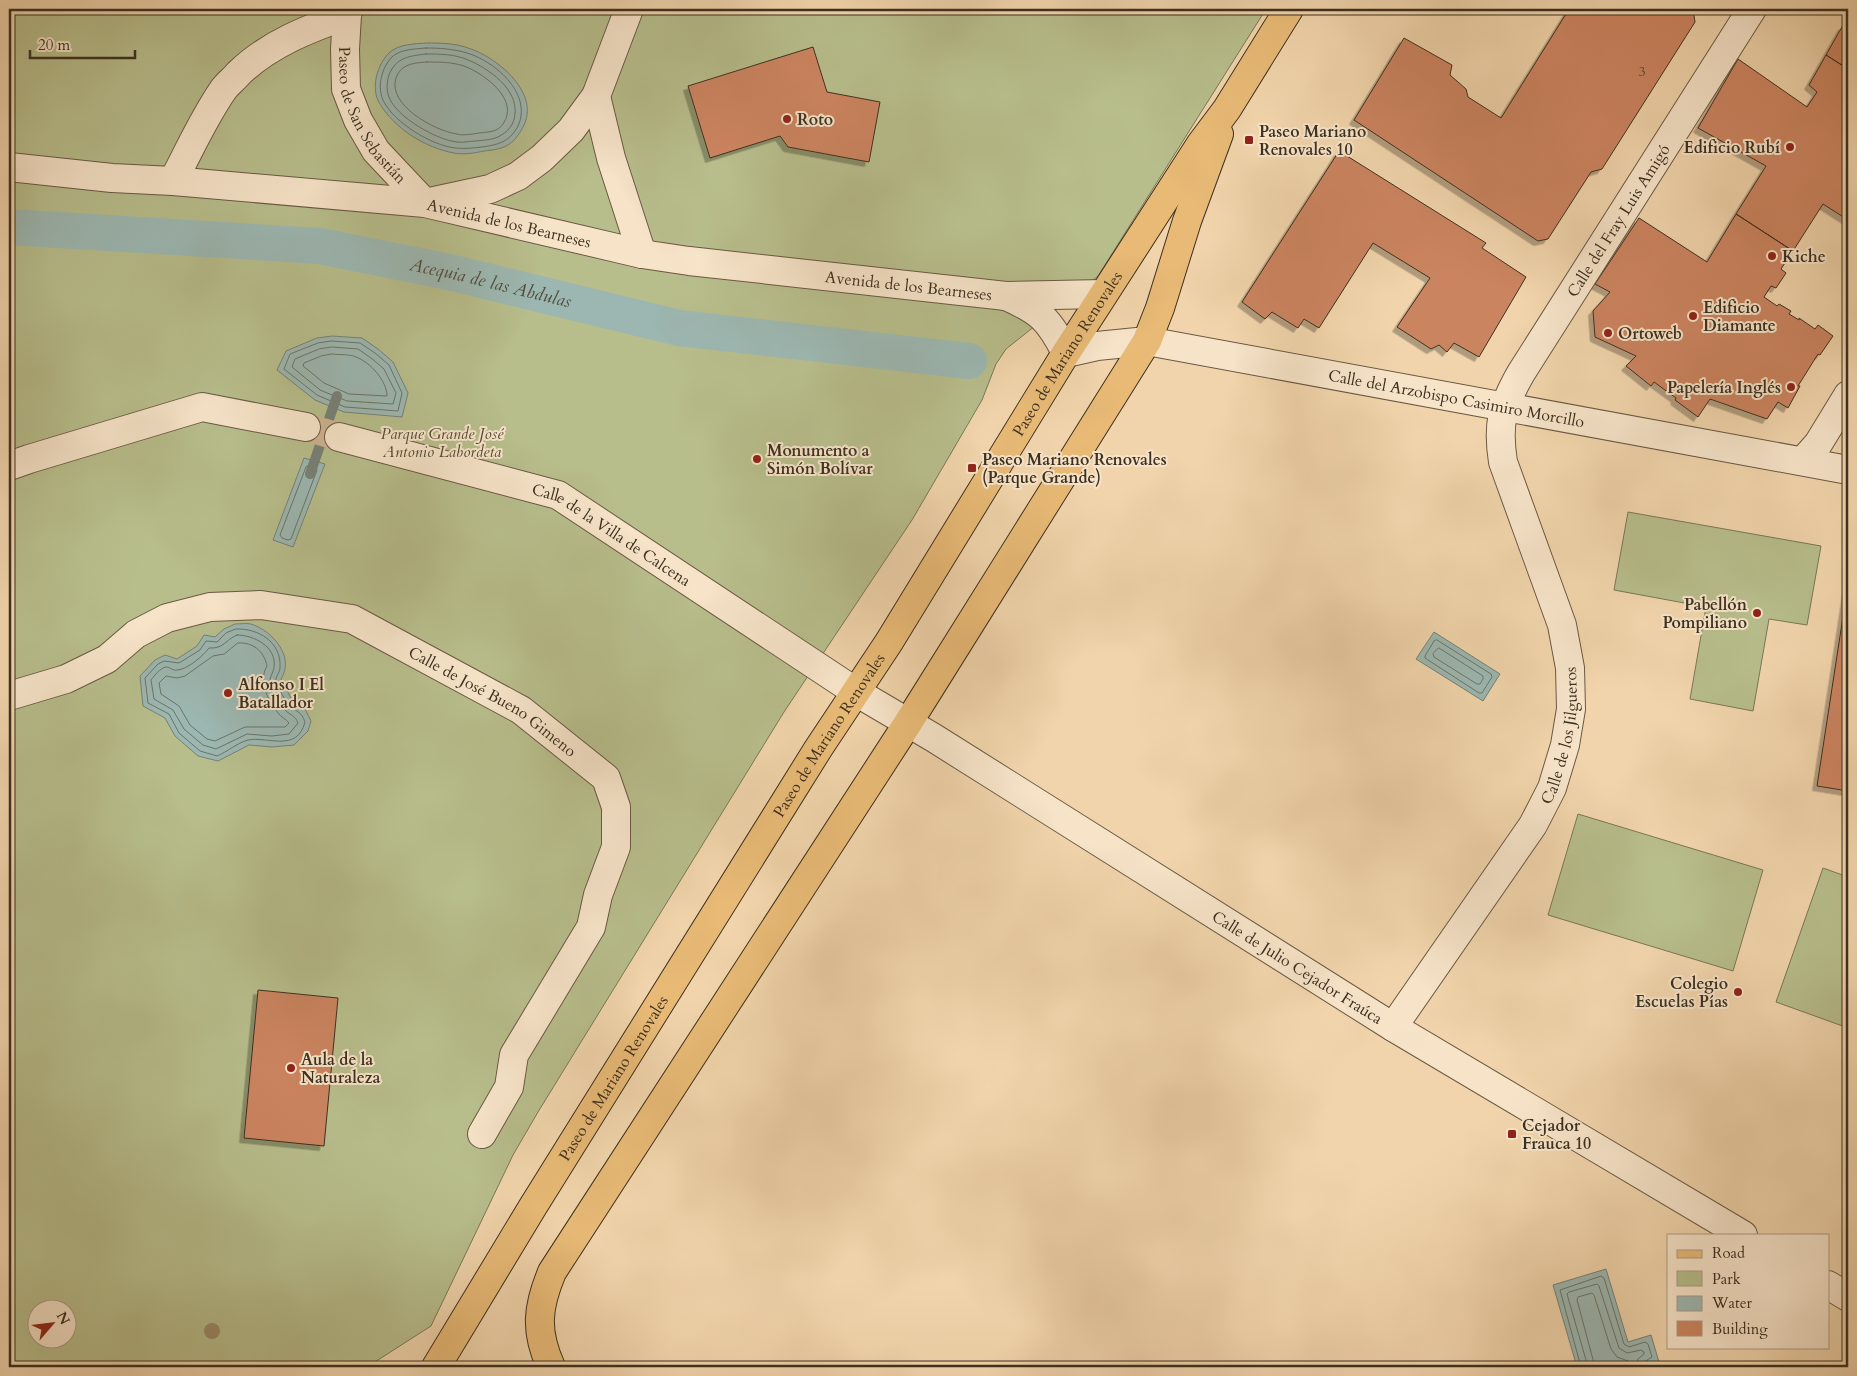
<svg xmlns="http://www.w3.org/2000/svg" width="1857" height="1376" viewBox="0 0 1857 1376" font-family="Cardo,serif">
<defs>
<filter id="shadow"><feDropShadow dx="-4.5" dy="4.5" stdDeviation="0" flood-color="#0004"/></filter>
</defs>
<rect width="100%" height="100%" fill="#f1d4ab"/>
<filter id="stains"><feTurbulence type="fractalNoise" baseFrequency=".004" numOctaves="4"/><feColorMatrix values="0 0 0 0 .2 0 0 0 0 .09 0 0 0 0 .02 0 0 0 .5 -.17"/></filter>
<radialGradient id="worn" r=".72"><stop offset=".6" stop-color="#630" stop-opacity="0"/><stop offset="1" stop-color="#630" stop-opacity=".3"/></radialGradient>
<path fill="#b7bd8b" stroke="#7a7656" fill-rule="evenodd" d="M9,9H1266L1098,276L1006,349L996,364L982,400L912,520L784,712L538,1112L513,1155L431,1326L367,1367H9ZM38,1308H68V1338H38Z
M1628,512L1821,546L1807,625L1769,619L1753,711L1690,699L1706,607L1614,590Z
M1578,814L1763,870L1733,971L1548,915Z
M1823,868L1848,877V1028L1776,1002Z"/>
<path fill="#9cb7b1" stroke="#768177" d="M426,43C441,43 456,43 471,49C499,59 541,94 523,127C513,146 504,149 484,151C475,153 463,155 454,153C426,148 395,129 380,104C370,89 377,64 390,52C400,44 414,44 426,43Z
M332,336L362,338L378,349L393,362L408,393L402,417L344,412L315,400L277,370L286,351L317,338Z
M304,458L325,464L293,547L273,540Z
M235,624C240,624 246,623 251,624C273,631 295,657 281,679L293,702L304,707L311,721L308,731L294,745L272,747L249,745L218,761L198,756L175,736L165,718L143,706L140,676L155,660L165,655L177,659L197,646L204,635L215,637L224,629Z
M1434,632L1500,674L1483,701L1416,659Z
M1606,1269L1628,1342L1651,1335L1659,1362L1639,1367H1577L1553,1285Z"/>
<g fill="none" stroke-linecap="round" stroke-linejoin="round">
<path stroke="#6c7468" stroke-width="1" d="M426,48C440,48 454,49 467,53C497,62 534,96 517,128C509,142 497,145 482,147C474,148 463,149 455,148C431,145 395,123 384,102C376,88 382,66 393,56C402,49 415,49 426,48Z
M426,54C440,54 455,54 468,60C488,68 518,89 515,114C514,125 508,132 498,137C492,140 483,140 476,141C470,141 463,143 457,142C437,140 396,117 389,97C386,89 387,82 389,75C396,57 410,56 426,54Z
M427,62C439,62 452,62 464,66C485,74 520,100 503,124C498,132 488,132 479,133C472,134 463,136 457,134C435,131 387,105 396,78C401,64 413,63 427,62Z
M332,341L360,343L375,353L389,365L402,393L398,411L345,407L317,395L284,369L290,354L318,343Z
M332,347L358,349L371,358L384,369L396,393L393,404L347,401L320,390L292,367L295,359L319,349Z
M332,354C339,355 350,354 356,357C370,362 387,381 387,396L349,394L324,383L303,366L304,363L321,356Z
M309,465L316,467L317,470L291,539L288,540L282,538L280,535L306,467Z
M236,629C258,628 282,642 280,668C280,673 275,676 276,682C279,688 285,702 290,706C298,713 301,711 305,722C297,753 268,736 248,740C237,743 227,752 217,756L200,751L179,733L169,714L148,703L145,678L158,664L164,661L179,663L200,650L206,641L217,642L226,633Z
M237,635C254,635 277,647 274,667C273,675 268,677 271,686C275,693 279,704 285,710C291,716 295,715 298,723L289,734L272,736L247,734L216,749L203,745L184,729L173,710L154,699L151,680C154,676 160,668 166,667C170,667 173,671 177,670C187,670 204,655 209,648C224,649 225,640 237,635Z
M1437,640L1491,674L1492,677L1482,693H1479L1425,658V656L1434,641Z
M238,643C253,642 264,651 267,666C258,682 267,698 278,713C281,717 286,719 289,723L285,727H245L215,741L207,739L190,725L179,706L161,694L159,683L166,676L177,678L185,676L213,656L224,654Z
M1439,648L1483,676V679L1480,684H1477L1434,657L1433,654Z
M1581,1367L1560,1290L1601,1276L1604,1278L1624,1344L1629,1347L1645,1342L1648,1344L1652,1357L1644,1362L1642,1367
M1588,1367L1567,1294L1569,1292L1597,1284L1599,1286L1619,1348L1627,1353L1641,1350L1644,1352V1354L1638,1359L1636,1367
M1595,1367L1577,1300L1578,1297L1592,1293L1594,1295L1611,1349L1617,1357L1628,1361V1367"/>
<path stroke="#768177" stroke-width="10" d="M310,474L337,396"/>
<path stroke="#9cb7b1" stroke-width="36" id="s1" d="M9,227L320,246L449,272L679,328L969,361"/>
</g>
<path fill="#cb8460" stroke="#3d3020" filter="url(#shadow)" d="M1569,9H1693L1695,22L1602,169L1591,172L1548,239L1538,241L1354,120L1404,38L1452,65L1450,75L1466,89L1468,97L1501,118Z
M1843,25L1848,28V69L1826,55Z
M813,47L827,92L880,102L869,162L788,147L780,136L710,158L688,86Z
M1826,55L1848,69V220L1823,204L1793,251L1736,214L1766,166L1698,128L1738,59L1807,107L1817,92L1809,85Z
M1339,151L1486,243L1482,248L1526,277L1479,357L1454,343L1447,352L1439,345L1431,349L1397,327L1430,278L1373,243L1319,328L1304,319L1298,328L1272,312L1265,319L1242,302Z
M1736,214L1793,251L1781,269L1786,273L1776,288L1771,286L1764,297L1777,306L1779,304L1791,311L1789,314L1799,320V318L1815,329L1818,325L1833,336L1820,355L1818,354L1798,386H1800L1788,408L1778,402L1767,419L1710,399L1698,417L1675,400L1676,398L1654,382L1651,386L1626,366L1636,356L1595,337L1593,311L1610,292L1595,284L1639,218L1707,262Z
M1848,584V791L1817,786Z
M258,990L338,998L324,1146L244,1138Z"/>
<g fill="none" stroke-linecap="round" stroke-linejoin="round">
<path stroke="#cdb38f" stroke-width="28" stroke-dasharray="28 14" stroke-linecap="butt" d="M306,427L339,437"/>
<defs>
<g id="minor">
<path id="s2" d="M349,9L347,15L345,49L346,89L358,120L376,151L425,203L490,189L518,176L542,158L571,130L596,96L629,9"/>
<path d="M596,96L611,158L642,254"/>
<path id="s3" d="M9,167L112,178L173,181L425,203L642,254L689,261L1006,296L1103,294"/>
<path d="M173,181C189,151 203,119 223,90C227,84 234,79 239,73C269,44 308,29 347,15"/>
<path id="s4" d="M1006,296C1040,311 1049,319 1066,353L1097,346L1147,341L1848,470"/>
<path id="s5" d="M339,437L558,495L856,692L934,738L1393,1027L1743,1235"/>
<path d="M1803,461L1818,444L1848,395"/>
<path d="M9,466L29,459L202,407L306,427"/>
<path id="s6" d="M9,696L66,679L107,659L136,634L167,618L210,607L261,605L352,619L521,710L606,778L616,807V847L598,895L591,927L514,1055L509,1087L482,1134"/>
<path id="s7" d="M1393,1027L1533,825L1552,788L1565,745L1571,709L1570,668L1562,625L1503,462C1497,424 1502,406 1521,373L1752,9"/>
<path d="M1828,1285L1848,1297"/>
</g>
<g id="major">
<path id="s8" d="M436,1367L532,1208L818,749L889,642L1066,353L1200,145L1227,109L1289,9"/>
<path d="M551,1367C535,1331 537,1308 552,1272L908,723L1147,341L1160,308L1187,221L1219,134"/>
</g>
</defs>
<use href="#minor" stroke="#6a5943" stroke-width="30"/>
<use href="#major" stroke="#3d3020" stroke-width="30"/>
<use href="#minor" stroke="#f6e3c8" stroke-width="28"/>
<use href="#major" stroke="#e8ba76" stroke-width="28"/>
</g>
<circle fill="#9b896a" cx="212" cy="1331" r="8"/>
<g fill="#8f2418" stroke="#f6e3c8" stroke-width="2">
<circle cx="787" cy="119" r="5"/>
<rect x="1244" y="135" width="10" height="10" rx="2.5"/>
<circle cx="1790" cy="147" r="5"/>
<circle cx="1772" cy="256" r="5"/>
<circle cx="1693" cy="316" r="5"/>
<circle cx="1608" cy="333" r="5"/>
<circle cx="1791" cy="387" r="5"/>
<circle cx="757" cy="459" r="5"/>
<rect x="967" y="463" width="10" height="10" rx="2.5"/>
<circle cx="1757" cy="613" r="5"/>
<circle cx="228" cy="693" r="5"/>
<circle cx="1738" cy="992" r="5"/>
<circle cx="291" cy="1068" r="5"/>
<rect x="1507" y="1129" width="10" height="10" rx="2.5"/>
</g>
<g text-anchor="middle" stroke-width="4" stroke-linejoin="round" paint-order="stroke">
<g font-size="14" fill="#604530">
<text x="1642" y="76">3</text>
</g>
<g font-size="16" fill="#3d3020" stroke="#f6e3c8">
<text dy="6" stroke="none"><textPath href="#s2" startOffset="114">Paseo de San Sebastián</textPath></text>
<text dy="6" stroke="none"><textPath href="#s7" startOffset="901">Calle del Fray Luis Amigó</textPath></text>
<text dy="6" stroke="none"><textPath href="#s3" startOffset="504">Avenida de los Bearneses</textPath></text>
<text dy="6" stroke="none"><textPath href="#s3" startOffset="909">Avenida de los Bearneses</textPath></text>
<text dy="6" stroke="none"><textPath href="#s8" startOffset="1194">Paseo de Mariano Renovales</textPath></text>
<text dy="6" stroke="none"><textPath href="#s4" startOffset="482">Calle del Arzobispo Casimiro Morcillo</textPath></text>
<text dy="6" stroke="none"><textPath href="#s5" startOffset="292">Calle de la Villa de Calcena</textPath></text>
<text dy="6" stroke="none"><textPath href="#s6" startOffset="529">Calle de José Bueno Gimeno</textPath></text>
<text dy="6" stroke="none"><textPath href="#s7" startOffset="341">Calle de los Jilgueros</textPath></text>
<text dy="6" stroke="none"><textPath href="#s8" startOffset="744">Paseo de Mariano Renovales</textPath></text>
<text dy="6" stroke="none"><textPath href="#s5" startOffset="1104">Calle de Julio Cejador Fraúca</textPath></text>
<text dy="6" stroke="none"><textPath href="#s8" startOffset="339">Paseo de Mariano Renovales</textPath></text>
</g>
<g font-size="16" font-weight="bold" fill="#3d3020" stroke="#f6e3c8" text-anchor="start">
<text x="797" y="125">Roto</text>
<text x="1259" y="137">Paseo Mariano<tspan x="1259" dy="18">Renovales 10</tspan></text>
<text x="1780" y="153" text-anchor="end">Edificio Rubí</text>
<text x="1782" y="262">Kiche</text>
<text x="1703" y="313">Edificio<tspan x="1703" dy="18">Diamante</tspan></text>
<text x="1618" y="339">Ortoweb</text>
<text x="1781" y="393" text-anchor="end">Papelería Inglés</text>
<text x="767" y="456">Monumento a<tspan x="767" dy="18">Simón Bolívar</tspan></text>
<text x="982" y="465">Paseo Mariano Renovales<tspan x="982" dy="18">(Parque Grande)</tspan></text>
<text x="1747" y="610" text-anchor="end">Pabellón<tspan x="1747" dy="18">Pompiliano</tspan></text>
<text x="238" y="690">Alfonso I El<tspan x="238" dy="18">Batallador</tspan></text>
<text x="1728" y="989" text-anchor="end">Colegio<tspan x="1728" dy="18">Escuelas Pías</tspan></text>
<text x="301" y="1065">Aula de la<tspan x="301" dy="18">Naturaleza</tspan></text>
<text x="1522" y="1131">Cejador<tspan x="1522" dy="18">Frauca 10</tspan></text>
</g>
<g font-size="16" font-style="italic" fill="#554c35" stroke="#f6e3c8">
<text x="442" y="439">Parque Grande José<tspan x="442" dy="18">Antonio Labordeta</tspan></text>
</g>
<g font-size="18" font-style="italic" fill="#504b3d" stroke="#f6e3c8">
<text dy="6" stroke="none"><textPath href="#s1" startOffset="486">Acequia de las Abdulas</textPath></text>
</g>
</g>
<rect width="1857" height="1376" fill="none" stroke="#f1d4ab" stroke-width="30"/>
<rect x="10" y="10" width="1837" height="1356" fill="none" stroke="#3d3020" stroke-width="2.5"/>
<rect x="15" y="15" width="1827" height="1346" fill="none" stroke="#3d3020"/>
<rect x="1667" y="1234" width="162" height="115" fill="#f6e3c8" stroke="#ac9b85"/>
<rect x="1677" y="1250" width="25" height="8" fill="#e8ba76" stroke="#ac9b85"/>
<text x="1712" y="1258" font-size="15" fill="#3d3020">Road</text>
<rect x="1677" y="1271" width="25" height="15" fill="#b7bd8b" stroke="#ac9b85"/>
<text x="1712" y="1284" font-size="15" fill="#3d3020">Park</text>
<rect x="1677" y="1296" width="25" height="15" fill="#9cb7b1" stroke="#ac9b85"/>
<text x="1712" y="1308" font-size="15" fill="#3d3020">Water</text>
<rect x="1677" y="1321" width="25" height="15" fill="#cb8460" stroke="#ac9b85"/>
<text x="1712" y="1334" font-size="15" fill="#3d3020">Building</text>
<g transform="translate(52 1324) rotate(62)"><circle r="24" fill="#f6e3c8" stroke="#ac9b85"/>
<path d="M0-4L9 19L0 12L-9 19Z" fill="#8f2418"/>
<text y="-8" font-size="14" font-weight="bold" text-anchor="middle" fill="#3d3020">N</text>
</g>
<path d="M30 50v8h105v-8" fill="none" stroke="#3d3020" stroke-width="2.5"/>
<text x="38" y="50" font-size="15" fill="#3d3020" stroke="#f6e3c8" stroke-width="4" paint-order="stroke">20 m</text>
<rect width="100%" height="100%" filter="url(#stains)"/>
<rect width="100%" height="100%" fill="url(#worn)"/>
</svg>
